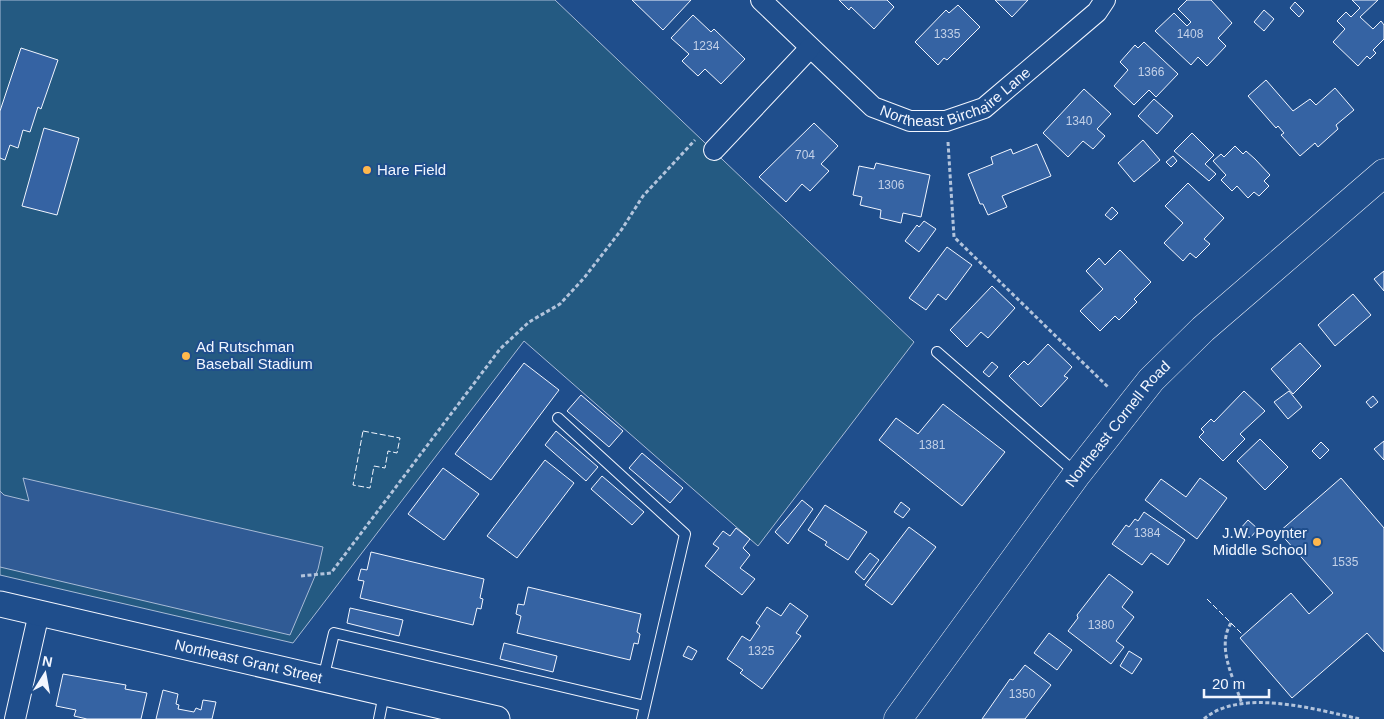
<svg xmlns="http://www.w3.org/2000/svg" width="1384" height="719" viewBox="0 0 1384 719" font-family="Arial,sans-serif">
<rect width="100%" height="100%" fill="#1f4e8c"/>
<path fill="#245a82" stroke="#a8bbd7" d="M0,0H555L914,342L758,546L524,341L293,643L0,575Z"/>
<path fill="#305b95" stroke="#a8bbd7" d="M23,478L323,547L318,569L290,635L0,567V491L4,495L29,501Z"/>
<path fill="#3563a3" stroke="#f2f6ff" d="M632,0H691L663,30Z
M839,0H887L894,7L874,29L851,7L849,10Z
M995,0H1028L1012,17Z
M1187,0H1211L1232,23L1218,38L1226,46L1207,66L1198,57L1191,65L1155,31L1174,13L1187,26L1191,22L1178,9Z
M1352,0H1378L1360,17L1373,29L1381,21L1384,25V39L1373,50L1376,53L1370,59L1367,56L1358,66L1333,42L1345,29L1337,21L1346,12L1351,17L1360,8Z
M1295,2L1304,11L1299,17L1290,8Z
M958,5L980,27L947,60L944,58L938,65L915,42L946,10L949,13Z
M1264,10L1274,19L1264,31L1254,22Z
M693,15L711,32L714,29L745,59L721,84L705,69L698,76L682,61L689,54L671,38Z
M1144,42L1178,74L1156,97L1149,90L1134,105L1114,86L1128,70L1120,62L1135,45L1138,48Z
M21,48L58,60L41,109L38,107L30,132L23,130L18,148L10,145L5,160L0,158V111Z
M1266,80L1293,111L1310,99L1316,105L1335,88L1354,110L1336,125L1338,129L1318,147L1315,143L1300,156L1281,135L1284,133L1278,126L1276,128L1248,96Z
M1084,89L1111,114L1097,129L1105,136L1093,149L1083,141L1068,157L1043,133Z
M1154,99L1173,116L1157,134L1138,116Z
M814,123L838,146L821,164L829,171L810,191L802,184L786,202L759,177Z
M44,128L79,138L57,215L22,206Z
M1192,133L1214,155L1205,164L1216,174L1209,181L1174,151Z
M1143,140L1160,160L1134,182L1118,163Z
M1037,144L1051,176L1002,196L1007,207L988,215L983,204H980L968,174L993,164L991,157L1011,149L1013,154Z
M1235,146L1243,154L1246,151L1255,159L1270,175L1264,181L1269,186L1259,196L1254,192L1248,198L1237,186L1232,191L1221,180L1226,175L1213,161L1221,154L1224,157Z
M1173,156L1177,161L1171,167L1166,162Z
M876,163L930,175L921,217L903,213L901,223L880,218L881,210L860,205L862,197L853,195L859,166L874,169Z
M1188,183L1224,218L1204,239L1210,244L1196,258L1190,253L1183,261L1164,243L1183,223L1165,206Z
M1112,207L1118,213L1111,220L1105,215Z
M924,221L936,229L919,252L905,241L917,225L919,227Z
M947,247L972,265L946,300L938,294L926,310L909,298Z
M1120,250L1151,282L1134,299L1137,302L1119,320L1115,316L1100,331L1080,311L1103,289L1086,271L1099,258L1105,265Z
M1384,271V291L1374,279Z
M992,286L1015,308L988,338L981,332L967,347L950,330Z
M1353,294L1371,315L1335,346L1318,325Z
M1300,343L1321,366L1293,394L1271,369Z
M1048,344L1072,367L1064,376L1068,378L1041,407L1009,376L1024,361L1028,365Z
M992,362L998,367L989,377L983,372Z
M524,363L559,390L491,480L455,454Z
M1244,391L1265,411L1240,434L1245,439L1223,461L1199,437L1204,432L1201,429L1211,419L1214,422Z
M1289,391L1302,407L1288,419L1274,402Z
M581,395L623,431L609,447L567,411Z
M1373,396L1378,402L1371,408L1366,402Z
M943,404L1005,452L962,506L879,440L896,418L918,434Z
M556,431L598,467L586,481L545,445Z
M1260,439L1288,467L1265,490L1237,461Z
M1384,441V460L1374,449Z
M1321,442L1329,450L1320,459L1312,451Z
M642,453L683,488L670,503L629,468Z
M545,460L574,483L517,558L487,536Z
M443,468L479,494L444,540L408,514Z
M602,476L644,512L632,525L591,489Z
M1200,478L1227,498L1197,539L1145,500L1161,479L1186,497Z
M1341,478L1384,528V652L1367,633L1292,698L1240,638L1291,593L1309,614L1333,593L1279,532Z
M802,500L813,509L788,544L775,532Z
M901,502L910,509L903,518L894,512Z
M825,505L867,532L848,560L825,545L827,542L808,530Z
M1144,512L1185,540L1168,565L1151,553L1142,565L1112,544L1126,525L1129,527L1135,519L1138,521Z
M1248,520L1258,529L1250,538L1240,529Z
M909,527L936,547L892,605L865,585Z
M736,528L750,539L743,548L750,555L740,568L755,579L742,595L705,566L719,548L713,544L723,531L730,536Z
M371,552L484,579L480,598L483,599L481,609L477,608L473,625L360,598L364,581L358,580L361,569L367,570Z
M870,553L879,560L864,580L855,572Z
M1109,574L1133,592L1122,607L1134,617L1116,641L1124,647L1111,664L1068,631L1078,618L1077,615Z
M528,587L641,614L637,632L640,634L638,644L634,643L630,660L517,633L521,616L516,614L518,604L524,605Z
M790,603L808,616L796,633L801,636L762,689L740,673L743,670L727,659L742,636L750,641L760,626L756,623L767,607L781,616Z
M350,608L403,620L399,636L347,623Z
M1049,633L1072,650L1057,670L1034,653Z
M504,643L557,656L553,672L500,659Z
M688,646L697,651L692,660L683,656Z
M1129,651L1142,659L1132,674L1120,666Z
M1025,665L1051,685L1025,719H982L1010,679L1013,680Z
M63,674L126,685L125,689L147,693L141,719H87L74,716L76,710L56,706Z
M163,690L178,694L176,704L179,705L178,709L194,712L196,708L201,710L203,700L216,702L212,719H156Z"/>
<g fill="none" stroke-linecap="round" stroke-linejoin="round">
<defs>
<path id="service" d="M937,352L1076,473
M558,418L685,534L642,719
M323,679L334,633L645,706
M379,719L384,694"/>
<g id="minor">
<path id="s1" d="M761,0L873,107L910,121H946L984,108L1097,12L1105,0"/>
<path d="M714,150L810,48"/>
<path d="M15,719L39,613"/>
</g>
<g id="tertiary">
<path id="s2" d="M0,604L497,719"/>
</g>
<g id="trunk">
<path id="s3" d="M898,719L1077,474L1151,380L1203,329L1384,173"/>
</g>
</defs>
<use href="#service" stroke="#f2f6ff" stroke-width="12"/>
<use href="#minor" stroke="#f2f6ff" stroke-width="22"/>
<use href="#tertiary" stroke="#f2f6ff" stroke-width="27"/>
<use href="#trunk" stroke="#f2f6ff" stroke-width="29"/>
<path stroke="#b3c4dc" stroke-width="3" stroke-dasharray="4 2.5" stroke-linecap="butt" d="M948,142L954,237L1109,388
M301,576L331,573L500,349L529,322L560,304L584,278L622,229L643,196L695,140
M1231,623C1216,647 1234,679 1242,704
M1204,719C1241,687 1317,710 1360,719"/>
<use href="#service" stroke="#1f4e8c" stroke-width="10"/>
<use href="#minor" stroke="#1f4e8c" stroke-width="20"/>
<use href="#tertiary" stroke="#1f4e8c" stroke-width="25"/>
<use href="#trunk" stroke="#1f4e8c" stroke-width="28"/>
<path stroke="#f2f6ff" stroke-width="1" stroke-dasharray="6 2.5" stroke-linecap="butt" d="M363,431L400,438L397,453L388,451L385,468L374,466L370,488L353,485Z
M1207,599L1243,635"/>
</g>
<g fill="#ffb74d" stroke="#1f4e8c" stroke-width="2">
<circle cx="367" cy="170" r="5"/>
<circle cx="186" cy="356" r="5"/>
<circle cx="1317" cy="542" r="5"/>
</g>
<g text-anchor="middle" stroke-width="4" stroke-linejoin="round" paint-order="stroke">
<g font-size="12" fill="#c3d1e8">
<text x="947" y="38">1335</text>
<text x="1190" y="38">1408</text>
<text x="706" y="50">1234</text>
<text x="1151" y="76">1366</text>
<text x="1079" y="125">1340</text>
<text x="805" y="159">704</text>
<text x="891" y="189">1306</text>
<text x="932" y="449">1381</text>
<text x="1147" y="537">1384</text>
<text x="1345" y="566">1535</text>
<text x="1101" y="629">1380</text>
<text x="761" y="655">1325</text>
<text x="1022" y="698">1350</text>
</g>
<g font-size="15" fill="#f2f6ff" stroke="#1f4e8c">
<text dy="5" stroke="none"><textPath href="#s1" startOffset="246">Northeast Birchaire Lane</textPath></text>
<text dy="5" stroke="none"><textPath href="#s3" startOffset="368">Northeast Cornell Road</textPath></text>
<text dy="5" stroke="none"><textPath href="#s2" startOffset="255">Northeast Grant Street</textPath></text>
</g>
<g font-size="15" fill="#f2f6ff" stroke="#1f4e8c" text-anchor="start">
<text x="377" y="175">Hare Field</text>
<text x="196" y="352">Ad Rutschman<tspan x="196" dy="17">Baseball Stadium</tspan></text>
<text x="1307" y="538" text-anchor="end">J.W. Poynter<tspan x="1307" dy="17">Middle School</tspan></text>
</g>
</g>
<g transform="translate(45 674) rotate(11)" stroke="#1f4e8c" stroke-width="4" paint-order="stroke">
<path d="M0-4L9 19L0 12L-9 19Z" fill="#f2f6ff"/>
<text y="-8" font-size="14" font-weight="bold" text-anchor="middle" fill="#f2f6ff">N</text>
</g>
<path d="M1204 689v8h65v-8" fill="none" stroke="#f2f6ff" stroke-width="2.5"/>
<text x="1212" y="689" font-size="15" fill="#f2f6ff" stroke="#1f4e8c" stroke-width="4" paint-order="stroke">20 m</text>
</svg>
